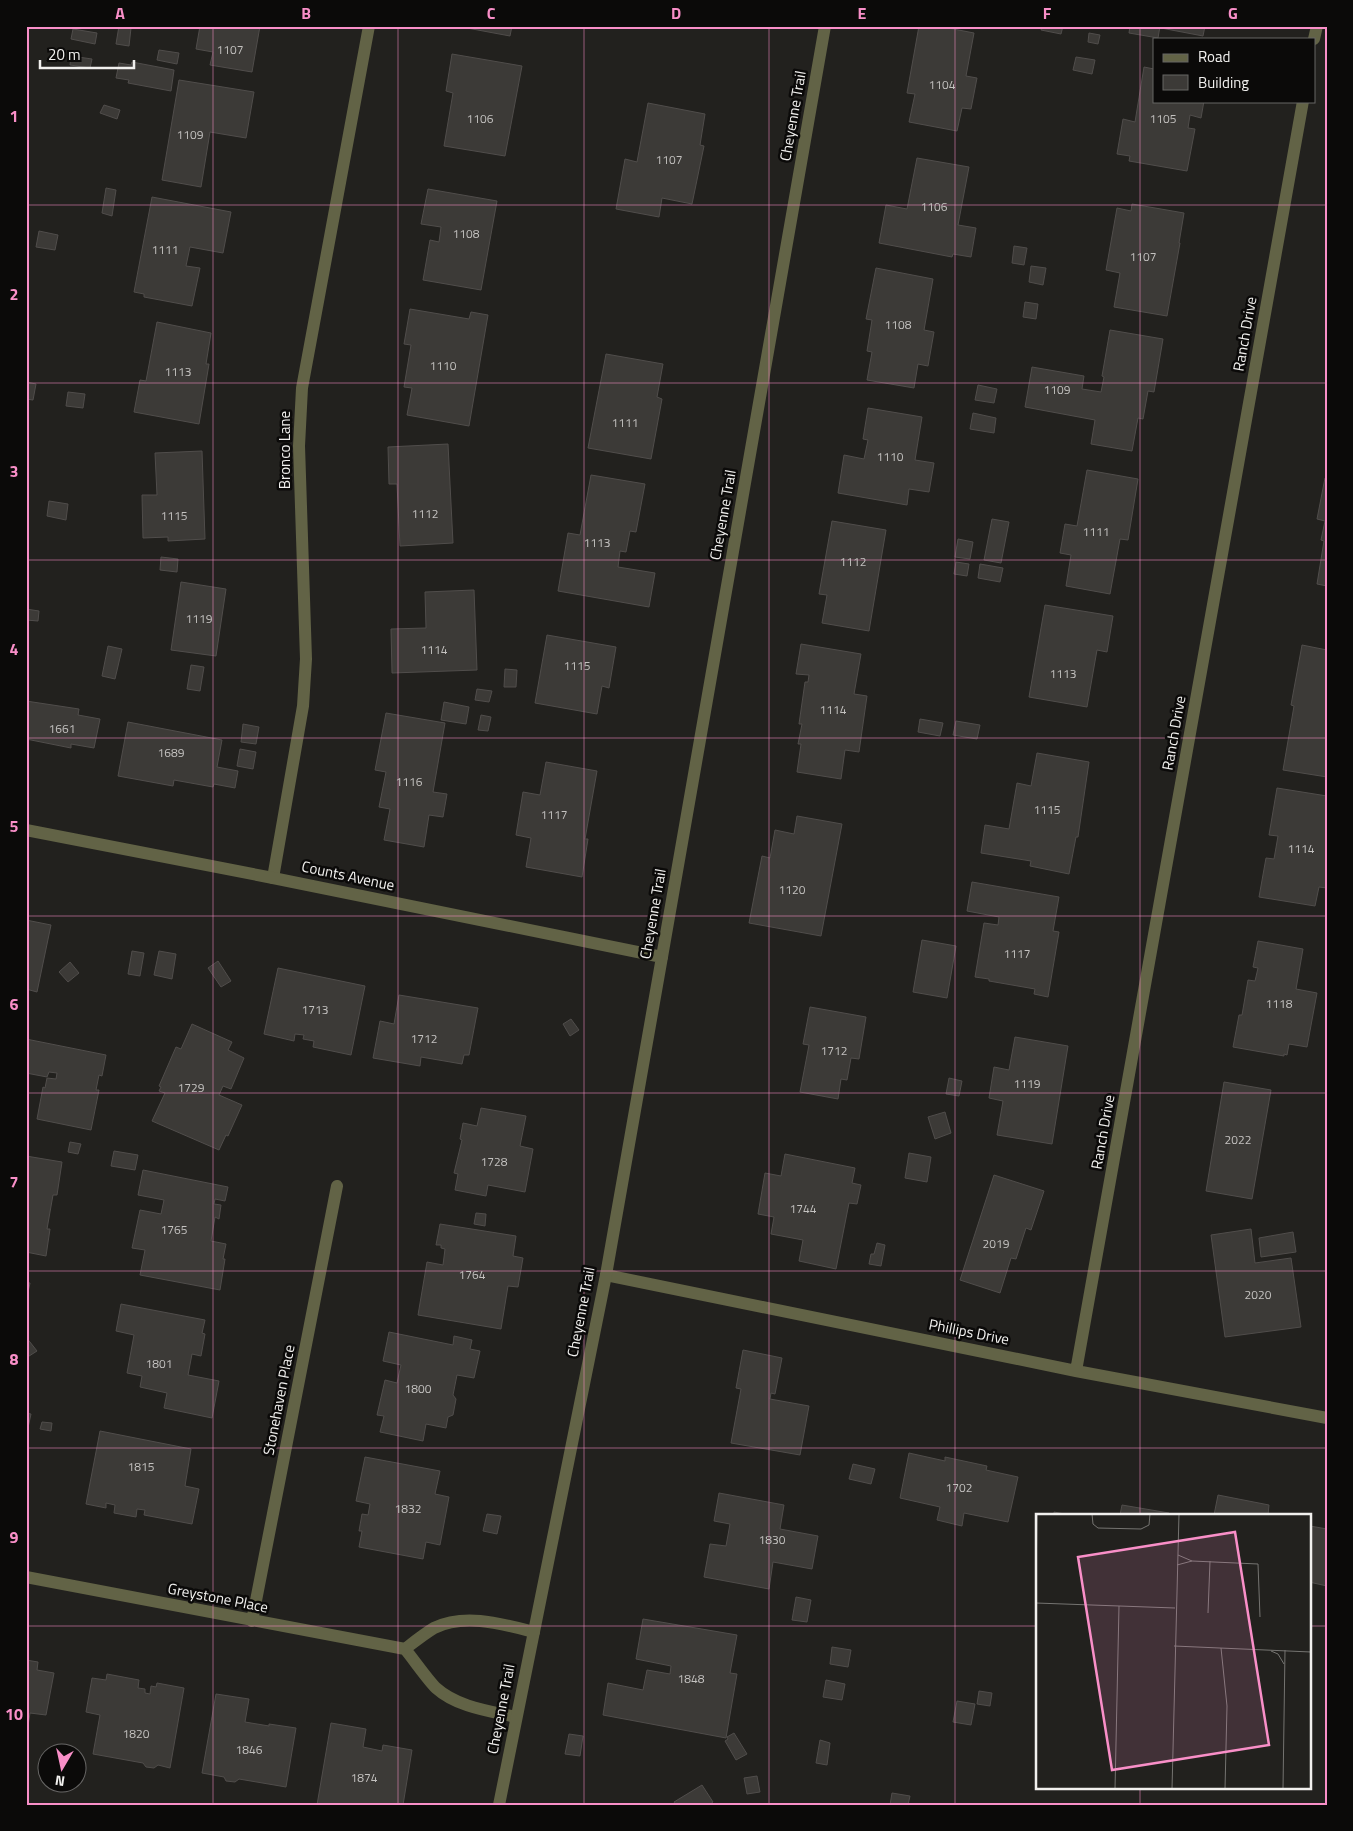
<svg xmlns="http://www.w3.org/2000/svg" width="1353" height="1831" viewBox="0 0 1353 1831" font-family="'Titillium Web',sans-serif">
<rect width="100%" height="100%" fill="#22211e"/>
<path fill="#3c3a37" stroke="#504d4b" d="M119,26L131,28L129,46L116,44Z
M200,26H260L252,72L210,65L213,52L196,49Z
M467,26H526L525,28L512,26L510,36L467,28Z
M919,26H938L974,33L966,76L977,78L971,109L962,108L957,131L909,122L915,94L907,93Z
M1042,26H1063L1061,34L1041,30Z
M1130,26H1160L1158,38L1129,33Z
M1161,26H1205L1203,36L1161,28Z
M73,29L97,33L95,44L71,39Z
M1089,33L1100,35L1098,44L1088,42Z
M159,50L179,53L177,64L157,60Z
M452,54L522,66L505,156L444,146L453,93L446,91Z
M71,56L92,59L90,68L70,65Z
M1076,57L1095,60L1092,74L1073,70Z
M132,62L174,70L171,91L128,83L129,80L116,78L119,63L131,65Z
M1144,67L1154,69V101H1204L1201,118L1190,115L1188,128L1195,129L1187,171L1129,161L1130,156L1117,154L1123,119L1135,122Z
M179,80L254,92L246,138L210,132L201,187L162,180Z
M648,103L705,114L700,145L704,146L692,204L662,198L659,217L616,209L625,159L637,162Z
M104,105L120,110L117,119L100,113Z
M917,158L969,167L958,225L976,228L971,257L953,254L952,257L879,243L886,205L907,209Z
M106,188L116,190L112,216L102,213Z
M428,189L497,201L481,290L423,280L430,240L439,242L441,227L421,224Z
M152,197L231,212L223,253L190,247L186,266L200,268L192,306L144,297V294L134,292Z
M1132,204L1184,213L1179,243H1180L1167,316L1114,307L1120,273L1106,270L1117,208L1131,211Z
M39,231L58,235L55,250L36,247Z
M1014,246L1027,248L1024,265L1012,263Z
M1031,266L1046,268L1043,285L1029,282Z
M876,268L933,279L924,330L934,332L928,366L918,364L914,388L867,380L872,352L867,351L872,320L866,319Z
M1025,302L1038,304L1036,319L1023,317Z
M410,309L469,319L471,312L488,315L469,426L407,415L412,388L404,387L411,345L404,344Z
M157,322L211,333L206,364H209L199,424L134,412L140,380L146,381Z
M1110,330L1163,339L1154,392L1148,391L1143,419L1138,418L1132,451L1091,444L1095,420L1025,407L1032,367L1084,376L1082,389L1101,392L1104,377L1102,376Z
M606,354L663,364L657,397L662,399L651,459L588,448Z
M26,382L36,384L33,400L26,399Z
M978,385L997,389L994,403L975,400Z
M68,392L85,394L83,408L66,406Z
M868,408L922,417L915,460L934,463L929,492L909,489L907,505L838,493L844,455L864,459L868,440L863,439Z
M973,413L996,418L994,433L970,429Z
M448,444L453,543L400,546L397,484H389L388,447Z
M202,451L205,539L168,541V537L143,538L142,495H157L155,453Z
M1087,470L1138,479L1128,540L1120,539L1110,594L1066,586L1071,555L1060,553L1065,524L1077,526Z
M591,475L645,484L636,532L630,531L626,552L620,551L618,567L655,573L649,607L558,591L568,533L580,535Z
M1325,478H1327V586L1317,584L1324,541L1321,540L1325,521L1317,519Z
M49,501L68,504L66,520L47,516Z
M992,519L1009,522L1001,563L984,560Z
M832,521L886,530L869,631L822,623L827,595L819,594Z
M958,539L973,542L970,559L955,557Z
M161,557L178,559L177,572L160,570Z
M956,562L969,564L967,576L954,574Z
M980,564L1003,568L1000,582L978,578Z
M181,582L226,589L216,656L171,650Z
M474,590L477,670L392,673L391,629L426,628L425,592Z
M1045,605L1113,616L1107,652L1097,650L1087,707L1029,697Z
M26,609L39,611L38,621L26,620Z
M547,635L616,647L609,688L602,686L597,714L535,703Z
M801,644L861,654L854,694L867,696L859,752L845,750L841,779L797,772L801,744H798L802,724H799L805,682H808L809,675L796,674Z
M1302,645L1327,650V777L1283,770L1294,706L1291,705Z
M108,646L122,649L115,679L102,676Z
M191,665L204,667L200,691L187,689Z
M505,669L517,670L516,687H504Z
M477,689L492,691L489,702L475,700Z
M26,701L79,709L78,715L100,719L94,748L71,744V748L26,739Z
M444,702L469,707L466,724L441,720Z
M386,713L445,723L433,792L447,794L443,817L429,815L424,847L384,840L390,809L379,807L386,772L375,770Z
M481,715L491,717L488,731L478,730Z
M920,719L943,723L940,736L918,732Z
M956,721L980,725L977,739L953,735Z
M128,722L222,740L217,767L238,771L235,788L214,784L213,787L174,780L173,786L118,776Z
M243,724L259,727L256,744L241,742Z
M240,749L256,752L253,769L237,766Z
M1037,753L1089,762L1078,837H1076L1069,874L1030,866L1031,861L981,853L985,825L1009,829L1017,783L1031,786Z
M546,762L597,771L585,839H588L582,877L526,867L531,838L516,835L523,792L540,795Z
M1277,788L1327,796V888L1319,887L1315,906L1259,897L1266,858L1274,859L1278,836L1269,835Z
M797,816L842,824L821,936L749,923L762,856L770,858L775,830L794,834Z
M972,882L1059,897L1053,931L1059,932L1048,997L1034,994L1035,989L989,981V979L975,977L984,923L998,925L999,917L967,911Z
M26,920L51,925L37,992L26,989Z
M922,940L956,946L947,998L913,992Z
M1258,941L1303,949L1296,989L1317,993L1307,1047L1289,1044L1287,1055L1284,1054V1056L1233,1047L1239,1015H1242L1248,980L1255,981L1258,968L1253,967Z
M132,951L144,953L140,976L128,974Z
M159,951L176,954L172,979L154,975Z
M218,961L231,981L221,987L208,968Z
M70,962L79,973L68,982L59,972Z
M278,968L365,986L351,1055L313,1047L314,1041L303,1039L304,1035L295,1034L294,1041L264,1034Z
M399,995L478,1008L469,1055H464L462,1064L421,1057L420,1066L373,1058L380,1021L394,1024Z
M810,1007L866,1017L859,1059L851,1058L847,1080L841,1079L838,1099L800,1092L809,1045L803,1044Z
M571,1019L579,1030L570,1036L563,1024Z
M192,1024L232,1042L228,1050L244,1058L231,1089L223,1086L219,1095L242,1105L228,1136L226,1135L219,1150L152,1121L165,1093L159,1091L161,1087L159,1086L176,1047L181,1049Z
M1015,1037L1068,1046L1052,1144L997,1135L1003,1101L989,1098L994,1067L1009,1070Z
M26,1039L106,1055L102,1076L99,1075L96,1090H99L91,1130L37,1119L43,1087L45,1088L47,1078L56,1079L57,1073L49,1072L47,1077L26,1073Z
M949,1078L962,1081L959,1096L946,1094Z
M1224,1082L1271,1090L1252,1199L1206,1191Z
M481,1108L526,1116L520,1146L533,1149L525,1192L488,1185L486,1196L455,1190L458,1174L454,1173L462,1140L460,1139L463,1123L477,1126Z
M945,1112L951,1133L935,1139L928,1117Z
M70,1142L81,1144L78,1154L68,1152Z
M114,1151L138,1155L135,1170L111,1166Z
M909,1153L931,1157L927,1182L905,1178Z
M785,1154L855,1168L852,1183L861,1185L857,1204L849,1203L836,1269L799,1261L803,1240L771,1234L774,1217L758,1214L765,1173L781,1176Z
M26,1156L62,1162L57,1195H53L47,1229H50L46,1256L26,1252Z
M143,1170L228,1187L225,1201L215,1199L214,1204L221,1205L219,1219L215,1217L211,1241L226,1244L223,1259H225L220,1290L140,1275L145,1250L132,1248L140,1210L161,1214L164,1200L138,1195Z
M994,1175L1044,1191L1031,1230L1026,1228L1016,1259L1011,1258L1000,1293L960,1280Z
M476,1213L486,1214L485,1226L474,1224Z
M440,1224L516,1236L513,1256L523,1258L518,1287L508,1286L501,1329L418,1315L427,1262L443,1265L445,1249L441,1248V1245H436Z
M1251,1229L1255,1263L1291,1258L1301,1327L1225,1337L1211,1235Z
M1293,1232L1296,1252L1261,1257L1259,1238Z
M877,1243L885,1245L881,1266L869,1264L871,1254H874Z
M26,1282L30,1283L26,1302Z
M121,1304L205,1320L202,1333L205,1334L201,1356L192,1354L188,1375L219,1381L212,1418L164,1408L167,1393L140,1387L142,1376L127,1373L134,1335L116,1331Z
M389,1332L453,1345L454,1336L472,1340L470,1349L480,1351L474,1378L457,1375L453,1395L456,1399L453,1415L448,1417L446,1428L426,1424L423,1441L380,1432L384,1416L377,1415L385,1380L397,1383L401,1365L383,1361Z
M26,1337L37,1351L26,1358Z
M743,1350L782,1358L775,1394L771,1393L770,1399L809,1406L800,1455L731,1443L741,1389L736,1388Z
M26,1413L31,1414L26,1437Z
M42,1422L52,1423L51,1431L40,1429Z
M100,1431L191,1449L185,1486L199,1489L192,1524L144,1515L145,1510L137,1509L136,1517L114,1513L115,1505L106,1503V1508L86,1504Z
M909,1453L945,1461V1457L987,1466L986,1470L1018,1477L1008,1522L964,1513L962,1526L937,1520L940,1507L900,1498Z
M365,1457L440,1471L435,1494L449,1497L440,1545L426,1542L423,1559L359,1547L362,1531H359L362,1514L368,1515L370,1504L356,1501Z
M853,1464L875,1469L871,1484L849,1479Z
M719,1493L784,1505L780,1529L818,1536L812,1569L773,1562L769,1589L704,1577L710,1544L726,1546L730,1524L714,1521Z
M1218,1495L1269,1505L1268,1515H1214Z
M1122,1505L1169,1513L1168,1515H1120Z
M1054,1512L1070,1515H1054Z
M487,1514L501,1516L497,1534L483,1531Z
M1309,1523L1310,1526L1327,1529V1586L1309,1582Z
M796,1597L811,1600L807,1622L792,1620Z
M643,1619L737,1635L730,1673L737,1674L726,1738L603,1715L608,1683L643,1690L647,1670L670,1674L671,1666L636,1659Z
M832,1647L851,1650L848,1667L830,1664Z
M26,1660L38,1662L37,1670L54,1673L46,1715L30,1713L27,1733Z
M107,1674L139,1680L138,1688L145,1689V1693L150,1694L151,1686L156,1687L157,1683L184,1688L170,1768L158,1765L154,1768L146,1767L143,1763L93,1754L100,1715L86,1712L92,1678L106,1680Z
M826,1680L845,1684L842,1700L823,1697Z
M979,1691L992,1693L990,1706L977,1704Z
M216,1694L249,1699L245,1722L269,1726V1724L296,1728L286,1787L239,1779L235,1782L226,1781L224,1777L202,1773Z
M957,1701L975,1704L971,1725L953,1722Z
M331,1723L366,1729L363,1747L382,1751L383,1745L412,1750L403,1805H317Z
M734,1733L747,1754L736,1760L725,1741L728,1739L727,1737Z
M569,1734L583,1736L580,1756L565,1754Z
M820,1740L830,1743L827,1765L816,1763Z
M757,1776L760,1792L747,1794L744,1778Z
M702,1785L713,1802L709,1805H676L674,1802Z
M892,1793L910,1796L908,1805H890Z"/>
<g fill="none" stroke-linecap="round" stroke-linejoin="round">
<path stroke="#626346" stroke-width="12" d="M1314,39L1317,26
M273,878L303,706L306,659L299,446L302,388L369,26
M662,957L825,26
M606,1275L1076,1371L1327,1418
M1076,1371L1303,101
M26,1577L405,1649C414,1660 427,1679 436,1688C457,1707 489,1711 516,1717
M252,1621L337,1186
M405,1649C414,1642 424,1634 434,1628C465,1613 502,1624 534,1632"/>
<path stroke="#626346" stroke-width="12" d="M26,830L273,878L662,957L606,1275L499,1805"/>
</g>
<path fill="none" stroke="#f98fc8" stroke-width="1" stroke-opacity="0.55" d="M213,26V1805M398,26V1805M584,26V1805M769,26V1805M955,26V1805M1140,26V1515M26,205H1327M26,383H1327M26,560H1327M26,738H1327M26,916H1327M26,1093H1327M26,1271H1327M26,1448H1327M26,1626H1037M1309,1626H1327M1140,1787V1805"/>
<g text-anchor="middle" stroke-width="5" stroke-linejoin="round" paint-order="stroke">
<g font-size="12" fill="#c4c2c0">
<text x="230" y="54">1107</text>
<text x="942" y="89">1104</text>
<text x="480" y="123">1106</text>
<text x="1163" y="123">1105</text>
<text x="190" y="139">1109</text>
<text x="669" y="164">1107</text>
<text x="934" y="211">1106</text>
<text x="466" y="238">1108</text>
<text x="165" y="254">1111</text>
<text x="1143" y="261">1107</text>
<text x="898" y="329">1108</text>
<text x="443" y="370">1110</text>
<text x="178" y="376">1113</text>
<text x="1057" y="394">1109</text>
<text x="625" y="427">1111</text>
<text x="890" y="461">1110</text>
<text x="425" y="518">1112</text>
<text x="174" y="520">1115</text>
<text x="1096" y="536">1111</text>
<text x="597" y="547">1113</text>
<text x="853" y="566">1112</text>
<text x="199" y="623">1119</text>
<text x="434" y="654">1114</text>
<text x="577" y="670">1115</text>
<text x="1063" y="678">1113</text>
<text x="833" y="714">1114</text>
<text x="62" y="733">1661</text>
<text x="171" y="757">1689</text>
<text x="409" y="786">1116</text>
<text x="1047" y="814">1115</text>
<text x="554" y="819">1117</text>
<text x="1301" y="853">1114</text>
<text x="792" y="894">1120</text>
<text x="1017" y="958">1117</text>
<text x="1279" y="1008">1118</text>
<text x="315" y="1014">1713</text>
<text x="424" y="1043">1712</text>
<text x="834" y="1055">1712</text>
<text x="1027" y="1088">1119</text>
<text x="191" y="1092">1729</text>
<text x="1238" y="1144">2022</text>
<text x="494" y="1166">1728</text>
<text x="803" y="1213">1744</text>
<text x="174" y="1234">1765</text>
<text x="996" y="1248">2019</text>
<text x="472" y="1279">1764</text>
<text x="1258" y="1299">2020</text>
<text x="159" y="1368">1801</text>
<text x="418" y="1393">1800</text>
<text x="141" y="1471">1815</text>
<text x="959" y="1492">1702</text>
<text x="408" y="1513">1832</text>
<text x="772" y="1544">1830</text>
<text x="691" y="1683">1848</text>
<text x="136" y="1738">1820</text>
<text x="249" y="1754">1846</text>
<text x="364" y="1782">1874</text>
</g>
<g font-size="15" fill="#f1f0ee" stroke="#0b0a09">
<text transform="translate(793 116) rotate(-80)" y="5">Cheyenne Trail</text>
<text transform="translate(1245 334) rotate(-80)" y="5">Ranch Drive</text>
<text transform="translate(285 450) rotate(-90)" y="5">Bronco Lane</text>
<text transform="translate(723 515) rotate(-80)" y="5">Cheyenne Trail</text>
<text transform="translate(1174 733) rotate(-80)" y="5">Ranch Drive</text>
<text transform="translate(348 876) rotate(12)" y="5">Counts Avenue</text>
<text transform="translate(653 914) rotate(-80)" y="5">Cheyenne Trail</text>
<text transform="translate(1103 1132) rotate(-80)" y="5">Ranch Drive</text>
<text transform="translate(581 1312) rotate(-79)" y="5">Cheyenne Trail</text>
<text transform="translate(969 1332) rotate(11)" y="5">Phillips Drive</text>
<text transform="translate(279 1400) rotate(-79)" y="5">Stonehaven Place</text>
<text transform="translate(218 1598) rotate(11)" y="5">Greystone Place</text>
<text transform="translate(501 1709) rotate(-79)" y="5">Cheyenne Trail</text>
</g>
</g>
<g transform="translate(1036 1514)">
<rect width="275" height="275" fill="#22211e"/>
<path fill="none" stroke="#757471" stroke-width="1" d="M56,0L57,10L62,14L105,15L113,11L114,0M142,41L156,47M141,51L156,47L222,50L224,103M0,71L1,0M0,89L139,94M0,94V246M172,99L174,47M138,132L275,138M185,134L191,192L189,275M235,137L242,140L248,150M79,275L83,92M136,275L143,0M247,275L249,136"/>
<path fill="#f98fc8" fill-opacity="0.15" stroke="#f98fc8" stroke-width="2.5" d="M199,18L233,231L76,256L42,43Z"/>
<rect width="275" height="275" fill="none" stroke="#f1f0ee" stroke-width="2.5"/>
</g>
<rect width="1353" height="1831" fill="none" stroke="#0b0a09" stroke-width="55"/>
<rect x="1153" y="38" width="162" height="65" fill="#0b0a09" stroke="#676665"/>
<rect x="1163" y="54" width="25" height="8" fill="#626346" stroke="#676665"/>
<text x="1198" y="62" font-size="15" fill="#f1f0ee">Road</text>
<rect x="1163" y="75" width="25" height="15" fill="#3c3a37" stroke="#676665"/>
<text x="1198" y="88" font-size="15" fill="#f1f0ee">Building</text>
<g transform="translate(62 1768) rotate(189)"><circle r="24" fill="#0b0a09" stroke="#676665"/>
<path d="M0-4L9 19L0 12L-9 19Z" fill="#f98fc8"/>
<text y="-8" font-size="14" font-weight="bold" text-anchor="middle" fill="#f1f0ee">N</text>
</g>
<path d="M40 60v8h94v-8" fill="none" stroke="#f1f0ee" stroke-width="2.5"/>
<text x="48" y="60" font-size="15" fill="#f1f0ee" stroke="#0b0a09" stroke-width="4" paint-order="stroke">20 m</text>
<rect x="28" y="28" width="1298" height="1776" fill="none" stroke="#f98fc8" stroke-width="2"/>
<g font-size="16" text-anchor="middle" font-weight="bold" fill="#f98fc8">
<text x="120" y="19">A</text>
<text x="306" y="19">B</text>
<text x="491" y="19">C</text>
<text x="676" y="19">D</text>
<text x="862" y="19">E</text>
<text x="1047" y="19">F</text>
<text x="1233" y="19">G</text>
<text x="14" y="122">1</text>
<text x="14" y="300">2</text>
<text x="14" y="477">3</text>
<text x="14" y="655">4</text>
<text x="14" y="832">5</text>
<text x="14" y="1010">6</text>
<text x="14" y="1188">7</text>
<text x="14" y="1365">8</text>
<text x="14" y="1543">9</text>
<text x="14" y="1720">10</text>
</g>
</svg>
